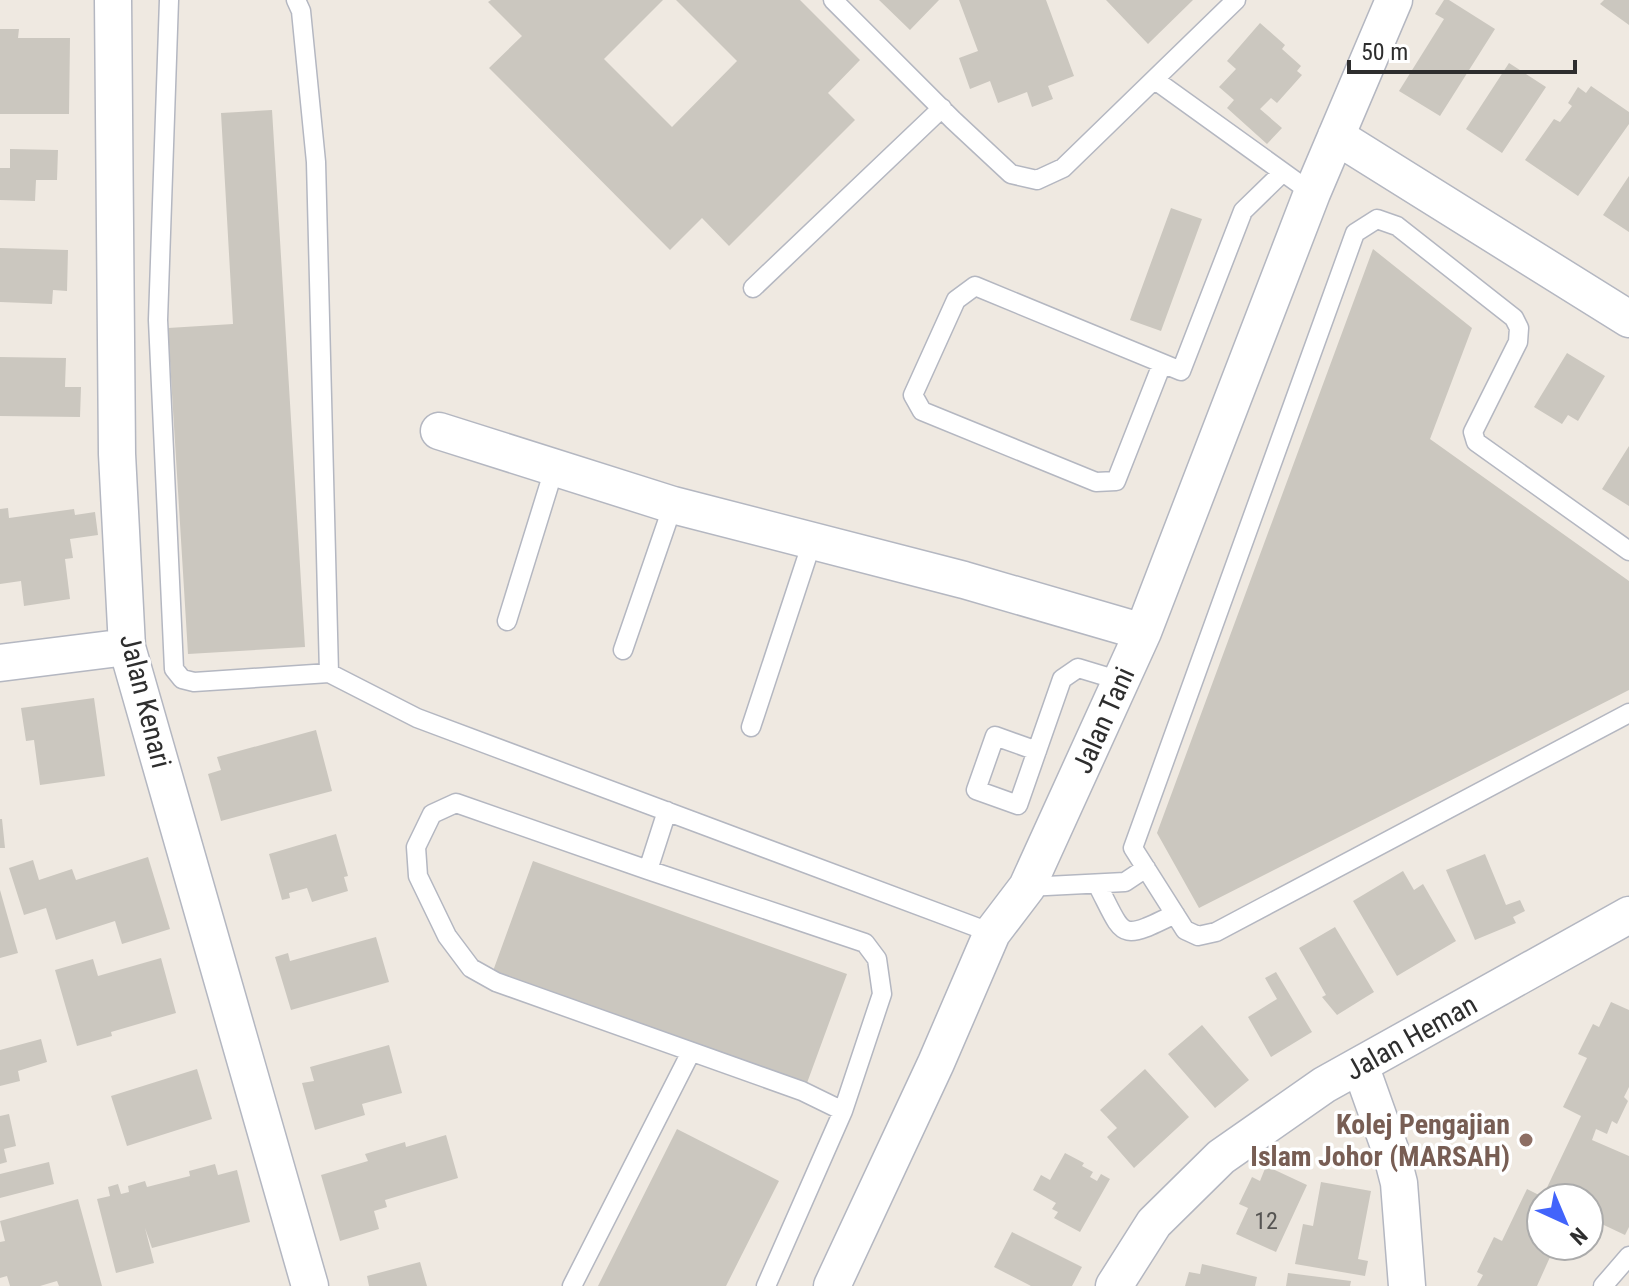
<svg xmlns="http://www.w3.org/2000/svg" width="1629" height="1286" viewBox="0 0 1629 1286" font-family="'Roboto Condensed',sans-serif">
<rect width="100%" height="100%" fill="#efe9e1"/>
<path fill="#cbc7bf" d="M491,0H663L604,59L672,127L737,61L676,0H800L860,60L828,93L855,120L729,246L702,218L670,250L489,68L522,36L488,2Z
M879,0H939L910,30Z
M959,0H1046L1074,76L1048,86L1053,99L1032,107L1027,92L998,103L990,81L970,89L959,58L978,51Z
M1106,0H1193L1148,44Z
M1444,0H1449L1495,29L1440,116L1399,91L1444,19L1435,14Z
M1604,0H1629V25L1600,4Z
M1260,23L1285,45L1282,49L1301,66L1297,71L1302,75L1277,103L1271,98L1260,109L1282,128L1267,144L1227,108L1234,100L1219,87L1236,69L1227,61Z
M0,29H19L18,38H70L69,114H0Z
M1509,63L1546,87L1502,153L1466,129Z
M1591,86L1629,112V124L1578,196L1525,160L1554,119L1560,122L1572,106L1568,103L1578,87L1586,93Z
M272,110L305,647L188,654L168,328L233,324L221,113Z
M10,149L58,150L57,180H36L35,201L0,200V168H10Z
M1629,176V232L1603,215Z
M1171,208L1202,219L1161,331L1130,320Z
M0,248L68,250L67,291L53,290L52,304L0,302Z
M1373,249L1472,328L1430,439L1629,581V690L1199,908L1157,833Z
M1567,353L1605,376L1578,421L1568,415L1562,424L1534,407Z
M0,357L66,358L65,387H81L80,417L0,416Z
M1629,446V506L1602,489Z
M8,508L9,518L74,509L75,515L95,512L98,535L70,539L73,558L65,559L70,599L24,606L21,581L0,584V509Z
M94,698L105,776L40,785L34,740L26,741L21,708Z
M316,730L332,791L221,821L208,774L221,770L217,757Z
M0,819H2L5,848H0Z
M336,834L348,876L344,877L348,891L312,902L307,888L289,893L290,898L282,900L269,854Z
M1485,854L1506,905L1520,900L1525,911L1513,917L1516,923L1475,940L1446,870Z
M148,857L170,929L122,944L115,921L56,940L46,908L24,915L9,868L33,860L39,880L72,869L76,880Z
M533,861L847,974L807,1083L493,971Z
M1403,871L1414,890L1423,884L1456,941L1397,976L1353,901Z
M0,890L18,953L0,958Z
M1335,927L1374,992L1337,1015L1322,997L1326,995L1299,948Z
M376,937L389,982L291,1010L275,957L288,953L290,961Z
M161,958L176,1013L111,1032L112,1036L77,1046L55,970L93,959L98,976Z
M1276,972L1312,1032L1271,1057L1248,1017L1277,999L1265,978Z
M1611,1002L1629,1010V1087L1624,1097L1628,1101L1617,1124L1612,1121L1607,1134L1596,1129L1592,1140L1629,1156V1227L1625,1235L1589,1218V1198H1542L1581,1116L1563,1107L1587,1058L1578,1054L1593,1024L1599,1027Z
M1202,1025L1249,1080L1215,1108L1168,1054Z
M41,1039L47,1062L18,1071L20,1081L0,1086V1050Z
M389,1045L402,1093L362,1104L365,1115L315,1130L302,1083L314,1081L310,1067Z
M197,1069L212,1119L127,1146L111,1096Z
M1145,1069L1189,1117L1134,1168L1107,1137L1117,1128L1100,1110Z
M9,1114L16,1146L4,1149L7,1162L0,1164V1116Z
M677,1129L779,1181L726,1286H598Z
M446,1135L458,1178L385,1200L387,1207L374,1211L379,1229L340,1241L321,1175L368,1161L365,1154L405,1142L406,1147Z
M1065,1153L1084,1163L1082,1166L1093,1172L1090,1177L1097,1181L1101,1174L1110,1179L1080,1232L1054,1218L1058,1212L1052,1209L1056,1203L1033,1190L1041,1175L1050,1180Z
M49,1162L54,1184L0,1198V1174Z
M215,1164L218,1175L237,1170L250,1222L152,1248L145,1228L154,1263L116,1273L97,1199L110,1196L108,1187L118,1184L121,1194L129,1192L128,1186L145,1181L147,1187L190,1176L189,1171Z
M1266,1166L1307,1185L1276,1252L1236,1234L1248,1208L1239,1204L1252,1177L1260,1181Z
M1321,1182L1371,1191L1358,1259L1368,1261L1365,1276L1295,1264L1303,1224L1313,1226Z
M1527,1189L1541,1196V1246H1555L1537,1286H1477L1483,1275L1477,1272L1494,1237L1502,1241Z
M78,1199L102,1286H59L57,1281L40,1286H10L7,1276L0,1278V1242L5,1241L0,1221Z
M1012,1232L1082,1267L1072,1286H1031L994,1267Z
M420,1262L427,1286H369L367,1276Z
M1202,1264L1257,1277L1255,1286H1185L1189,1272L1200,1274Z
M1288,1273L1351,1281L1350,1286H1286Z"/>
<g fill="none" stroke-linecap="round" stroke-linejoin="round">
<defs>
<path id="service" d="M169,0L158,320L174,669L182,679L194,682L329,673L417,718L992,933
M296,0L301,11L316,162L329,673
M833,0L953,120L1011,174L1037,180L1063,168L1236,0
M1155,80L1312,193
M753,288L942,108
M1162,364L1116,481L1096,482L922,411L913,395L956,300L975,286L1181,371L1243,211L1283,172
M1629,551L1476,442L1473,432L1518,342L1519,328L1514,318L1397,226L1377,219L1355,233L1133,848L1185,930L1198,936L1216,932L1629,713
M507,621L555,466
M623,650L673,505
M751,727L812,542
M1037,751L995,736L976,790L1018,805L1062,679L1078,668L1121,681
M456,803L648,870L865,943L877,959L882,994L843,1111L802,1091L496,982L471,968L447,936L418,876L416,847L432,814Z
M648,870L667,811
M1097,884C1125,938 1118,942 1175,914
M1027,887L1125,882L1146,868
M572,1286L691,1052
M766,1286L843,1111
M1603,1286L1629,1256"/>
<path id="minor" d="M113,0L117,454L127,647L310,1286
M1336,136L1629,319
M439,431L673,505L964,580L1143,632
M0,663L127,647
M1360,1065L1391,1152L1399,1183L1407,1286
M832,1286L936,1063L992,933L1027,887L1143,632L1312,193L1394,0
M1114,1286L1154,1223L1221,1157L1324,1085L1629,915"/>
</defs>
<use href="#service" stroke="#b4b7c1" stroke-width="21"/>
<use href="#minor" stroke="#b4b7c1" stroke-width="39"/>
<use href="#service" stroke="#fff" stroke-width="18"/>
<use href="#minor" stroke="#fff" stroke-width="36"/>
</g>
<circle fill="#8d6e63" stroke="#fff" stroke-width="3" cx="1526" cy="1140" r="8"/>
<g text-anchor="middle" stroke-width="7" stroke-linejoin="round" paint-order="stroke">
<g font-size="24" fill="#555452">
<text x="1266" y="1229">12</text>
</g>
<g font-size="28" fill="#2e2e2e" stroke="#fff">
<text transform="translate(146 701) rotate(76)" y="10">Jalan Kenari</text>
<text transform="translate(1103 720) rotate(-66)" y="10">Jalan Tani</text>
<text transform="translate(1411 1037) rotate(-29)" y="10">Jalan Heman</text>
</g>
<g font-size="28" font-weight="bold" fill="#785e54" stroke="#fff" text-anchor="end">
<text x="1510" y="1134">Kolej Pengajian<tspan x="1510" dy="32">Islam Johor (MARSAH)</tspan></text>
</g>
</g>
<g transform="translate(1565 1222) rotate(136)"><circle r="38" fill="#ffffff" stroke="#ababab" stroke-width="2"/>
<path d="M0-6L14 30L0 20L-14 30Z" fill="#4264fb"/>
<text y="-12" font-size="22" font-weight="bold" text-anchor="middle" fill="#2e2e2e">N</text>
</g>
<path d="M1349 60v12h226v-12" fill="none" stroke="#2e2e2e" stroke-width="4"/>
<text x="1361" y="60" font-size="24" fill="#2e2e2e" stroke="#ffffff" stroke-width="6" paint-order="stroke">50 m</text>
</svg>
